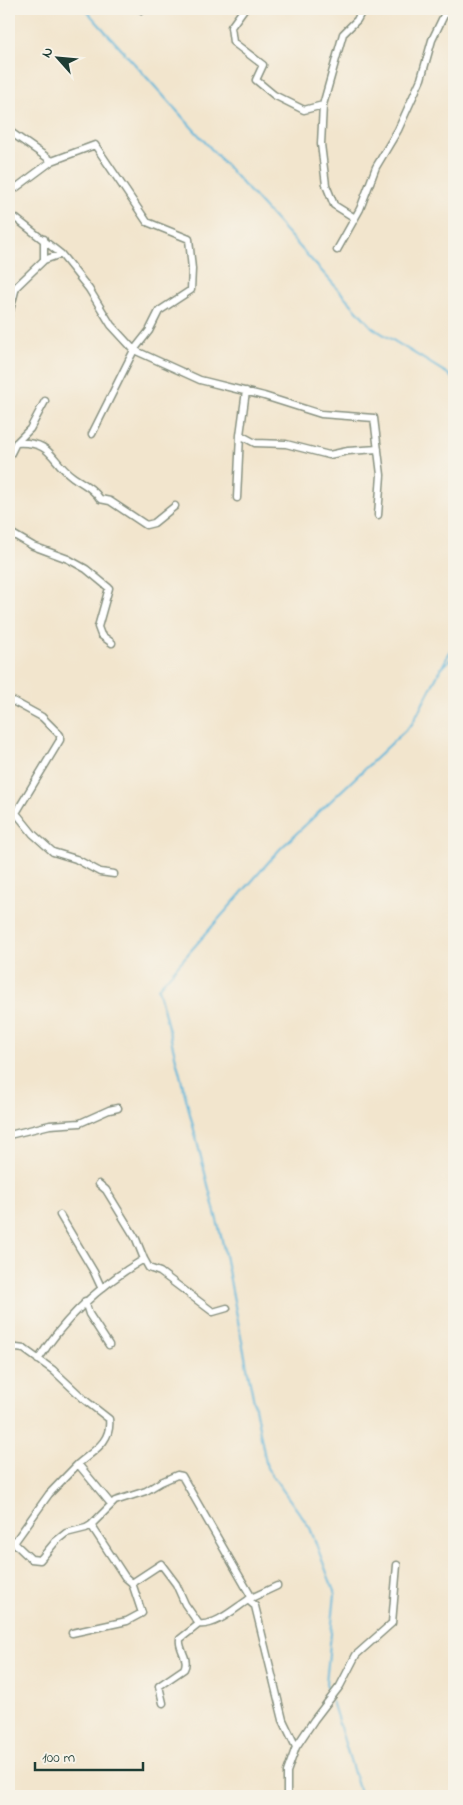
<svg xmlns="http://www.w3.org/2000/svg" width="463" height="1805" viewBox="0 0 463 1805" font-family="'Indie Flower',sans-serif">
<rect width="100%" height="100%" fill="#f7f3e8"/>
<filter id="ink" filterUnits="userSpaceOnUse"><feTurbulence type="fractalNoise" baseFrequency=".02" numOctaves="2"/><feDisplacementMap in="SourceGraphic" scale="10" xChannelSelector="R" yChannelSelector="G"/><feConvolveMatrix kernelMatrix="1 2 1 2 8 2 1 2 1" color-interpolation-filters="sRGB"/></filter>
<filter id="wash" filterUnits="userSpaceOnUse"><feTurbulence type="fractalNoise" baseFrequency=".0096" numOctaves="4" result="noise"/><feDisplacementMap in="SourceGraphic" scale="20" xChannelSelector="R" yChannelSelector="G"/><feGaussianBlur stdDeviation="1.12" result="paint"/><feColorMatrix in="noise" values="0 0 0 0 0 0 0 0 0 0 0 0 0 0 0 0 0 1.4 0 .05"/><feComposite in="paint" operator="in"/></filter>
<g filter="url(#wash)">
<rect width="100%" height="100%" fill="#f2e5cd"/>
<g fill="none" stroke-linecap="round" stroke-linejoin="round">
<path stroke="#5db5da" stroke-width="2" d="M85,9L373,328L448,374L454,380
M443,667L454,656
M330,1696L326,1683L335,1594L310,1528L267,1468L222,1240L158,988L280,849L412,724L454,644
M332,1701L361,1796"/>
</g>
</g>
<g filter="url(#ink)">
<g fill="none" stroke-linecap="round" stroke-linejoin="round">
<defs>
<path id="street" d="M142,9V10
M244,9L231,27L233,42L263,65L256,80L274,95L304,110L323,105L343,34L357,20L363,9
M323,105L321,144L326,185L334,205L355,218
M9,131L52,161
M9,193L52,161L95,145L147,222L189,239L192,269L191,290L159,311L149,331L134,350L92,434
M9,213L61,254
M337,250L360,209L376,167L398,130L421,79L432,40L447,9
M44,260V239
M9,314L16,287L44,260L61,254L89,289L111,325L134,350L200,380L264,396L321,414L374,418L381,475L378,515
M240,435L255,443L286,444L329,455L348,451L378,449
M16,443C54,441 49,460 73,477C83,484 93,488 100,499L110,501L146,525L154,523L175,506
M9,457L16,443L30,429L45,401
M237,498L240,435L246,391
M9,532L33,546L68,559L86,569L109,588L98,627L101,635L112,643
M9,699L42,717L60,735V740L16,813L33,834L53,852L76,859L100,872L114,874
M9,1135L50,1125L80,1123L109,1110L118,1108
M60,1215L94,1272L101,1287
M144,1259L149,1268L160,1272L213,1312L227,1308
M85,1301L89,1314L109,1345
M9,1347L24,1349L53,1370L86,1401L109,1419C112,1442 93,1451 78,1464L111,1504
M38,1360C65,1317 100,1285 144,1259L136,1239L106,1190L99,1184
M91,1525L125,1577L132,1583L161,1564L176,1584L185,1604L199,1624C216,1626 234,1609 248,1600L255,1606L283,1720L296,1747L287,1772V1796
M9,1538L31,1559L40,1560L56,1541L66,1533L86,1528L91,1525L115,1501L146,1491L161,1482L177,1475L182,1476L252,1598
M14,1543L49,1494L78,1464
M249,1599L277,1586
M72,1633L127,1621L142,1613L132,1583
M163,1703L159,1686L184,1669C190,1658 178,1650 180,1639L199,1624
M296,1747L314,1720L340,1686L356,1655L392,1623L397,1565"/>
</defs>
<use href="#street" stroke="#889180" stroke-width="9"/>
<use href="#street" stroke="#fff" stroke-width="6"/>
</g>
</g>
<rect width="463" height="1805" fill="none" stroke="#f7f3e8" stroke-width="30"/>
<g transform="translate(58 58) rotate(297)" stroke="#f7f3e8" stroke-width="4" paint-order="stroke">
<path d="M0-4L9 19L0 12L-9 19Z" fill="#1f3d34"/>
<text y="-8" font-size="14" font-weight="bold" text-anchor="middle" fill="#1f3d34">N</text>
</g>
<path d="M35 1762v8h108v-8" fill="none" stroke="#1f3d34" stroke-width="2.5"/>
<text x="42" y="1762" font-size="15" fill="#1f3d34" stroke="#f7f3e8" stroke-width="4" paint-order="stroke">100 m</text>
</svg>
